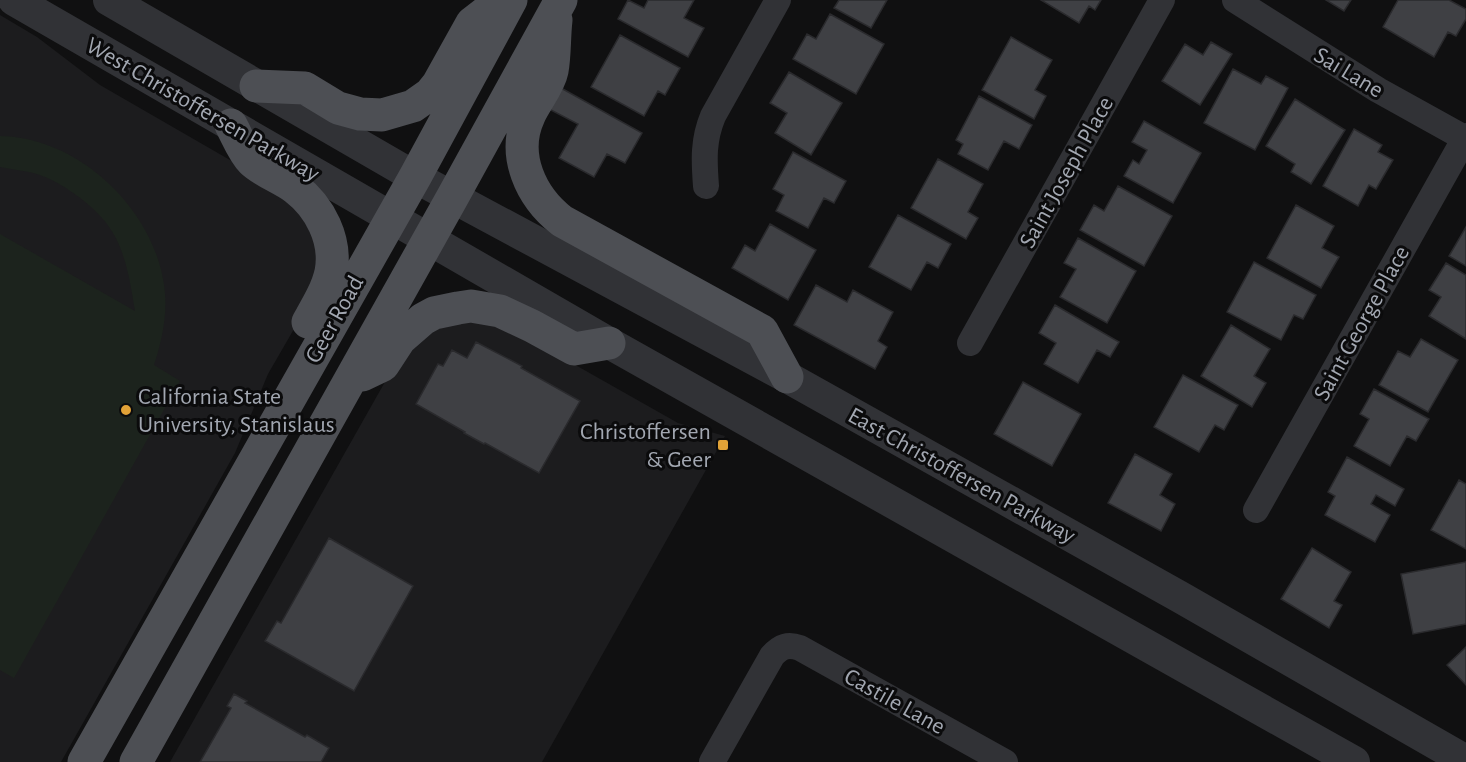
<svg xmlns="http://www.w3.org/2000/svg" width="1466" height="762" viewBox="0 0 1466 762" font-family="'Alegreya Sans',sans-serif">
<rect width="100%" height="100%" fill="#101011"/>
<path fill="#1c1c1e" d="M0,15L37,37L100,85L287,193L321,249L309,303L268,374L235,453L61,762H0Z
M454,318L510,328L678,423L725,436L542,762H170L403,350Z"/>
<path fill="#1c231d" d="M0,136C77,137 150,206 163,279C169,309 163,337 154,365L180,381L14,678L0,670V234L135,311C130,282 126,249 107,224C94,206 65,185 45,177C32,171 14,170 0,167Z"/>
<path fill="#3f4044" stroke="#2a2a2d" stroke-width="1.5" d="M628,0L644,8L648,0H694L684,18L704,28L688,57L618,19Z
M839,0H887L871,28L834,8Z
M1041,0H1101L1095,10L1089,6L1079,23Z
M1326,0H1351L1344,11Z
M1398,0H1449L1466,9V19L1456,36L1448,32L1434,57L1383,27Z
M830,14L884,44L856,94L793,59L807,34L816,39Z
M620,35L680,68L665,95L658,91L644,116L591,87Z
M1011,37L1052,60L1035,90L1046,96L1034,119L982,90Z
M1211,42L1232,54L1200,105L1162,81L1185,44L1203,55Z
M1233,69L1261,84L1266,76L1288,88L1255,150L1204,123Z
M789,72L842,103L811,155L775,133L787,113L770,103Z
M561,88L642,133L625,163L607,154L594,177L559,158L578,124L549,109Z
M979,96L1032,125L1019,149L1004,141L988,170L958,154L963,144L956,140Z
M1295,99L1345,130L1311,184L1291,172L1295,164L1266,146Z
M1144,121L1201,153L1173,203L1124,176L1133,160L1139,164L1147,150L1132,142Z
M1354,129L1382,145L1378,152L1393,160L1376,189L1369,185L1358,206L1323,186Z
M793,152L846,181L834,203L824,198L808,228L776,211L784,195L773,189Z
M938,159L983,184L968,212L978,218L966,239L911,208Z
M1118,186L1172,216L1144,266L1080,230L1094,205L1104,211Z
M1296,205L1334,226L1322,248L1339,257L1321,288L1267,258Z
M898,215L951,244L938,268L927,262L911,290L869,267Z
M770,224L816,250L788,300L732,268L745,245L755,251Z
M1466,227V266L1449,256Z
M1078,238L1136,271L1107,323L1060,297L1076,269L1064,263Z
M1254,262L1316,295L1303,319L1294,315L1281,340L1227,312Z
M1446,263L1466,275V339L1429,316L1441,297L1429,290Z
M816,285L847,302L853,290L893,312L878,341L887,347L875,369L794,325Z
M1055,305L1119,342L1110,357L1097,350L1078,383L1044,364L1056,343L1039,333Z
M1231,325L1270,349L1254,376L1266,383L1252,407L1201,376Z
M1421,339L1458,360L1428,412L1379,385L1398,351L1410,357Z
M476,342L522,366L521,368L580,401L539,473L485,443L484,444L464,433L465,432L416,404L438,364L443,366L452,350L467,358Z
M1183,375L1238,405L1224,430L1215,425L1199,452L1154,427Z
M1023,382L1081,414L1052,466L994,434Z
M1374,389L1429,419L1416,441L1407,436L1390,466L1354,446L1369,419L1360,414Z
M1135,454L1172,474L1160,495L1175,504L1161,531L1108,503Z
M1347,457L1404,489L1395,506L1376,495L1371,504L1390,515L1375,542L1325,515L1335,496L1328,492Z
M1459,480L1466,484V549L1431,530Z
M329,538L413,586L354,691L265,641L277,621L281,623Z
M1312,548L1351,572L1334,601L1342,605L1329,628L1281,599Z
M1466,562V624L1413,634L1401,574Z
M1466,647V685L1447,665Z
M234,694L247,701L245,703L305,737L307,735L329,748L321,762H200L231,708L227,706Z"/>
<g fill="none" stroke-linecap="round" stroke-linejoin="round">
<path stroke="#313236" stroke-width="26" d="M1235,0L1378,90L1466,139
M706,186C704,160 703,140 713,116L778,0
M970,343L1162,0
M1256,510L1466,136
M712,762L772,656C781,646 788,644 800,648L1005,762"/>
<path stroke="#313236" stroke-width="32" d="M14,0L609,343L1354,762
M109,0L415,177L787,377L1180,597L1466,761"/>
<path stroke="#4d4f54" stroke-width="33" d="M556,20C554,37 555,55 552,71C549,86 535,102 529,116C511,155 531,197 562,221L762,331L787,377
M256,86L305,88L338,108L360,114L382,115L413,106L430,94L438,84L472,23L502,0
M231,125C237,136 243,152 252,161C262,171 283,179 295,188C320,207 337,240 331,272C327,290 317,306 308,322
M362,375L383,365L400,339L423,319L434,313L458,308L471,306L500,311L532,326L574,349L609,343
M84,762L415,177L511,0
M136,762L452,198L561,0"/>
</g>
<g fill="#e1a237" stroke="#0b0b0c" stroke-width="2">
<circle cx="126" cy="410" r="6"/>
<rect x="717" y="439" width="12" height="12" rx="3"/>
</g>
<g text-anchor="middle" stroke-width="6" stroke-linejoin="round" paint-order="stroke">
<g font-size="24" fill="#a2a7b1" stroke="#0b0b0c">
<text transform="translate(1349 72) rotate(31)" y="8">Sai Lane</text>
<text transform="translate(203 109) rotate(30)" y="8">West Christoffersen Parkway</text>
<text transform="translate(1066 172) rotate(-61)" y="8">Saint Joseph Place</text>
<text transform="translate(334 319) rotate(-61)" y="8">Geer Road</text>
<text transform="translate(1361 323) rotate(-61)" y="8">Saint George Place</text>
<text transform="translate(962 475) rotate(29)" y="8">East Christoffersen Parkway</text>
<text transform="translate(895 701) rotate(29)" y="8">Castile Lane</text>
</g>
<g font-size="24" fill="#a2a7b1" stroke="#0b0b0c" text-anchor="start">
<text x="138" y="404">California State<tspan x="138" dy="28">University, Stanislaus</tspan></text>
<text x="711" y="439" text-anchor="end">Christoffersen<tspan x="711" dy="28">&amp; Geer</tspan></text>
</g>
</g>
</svg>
